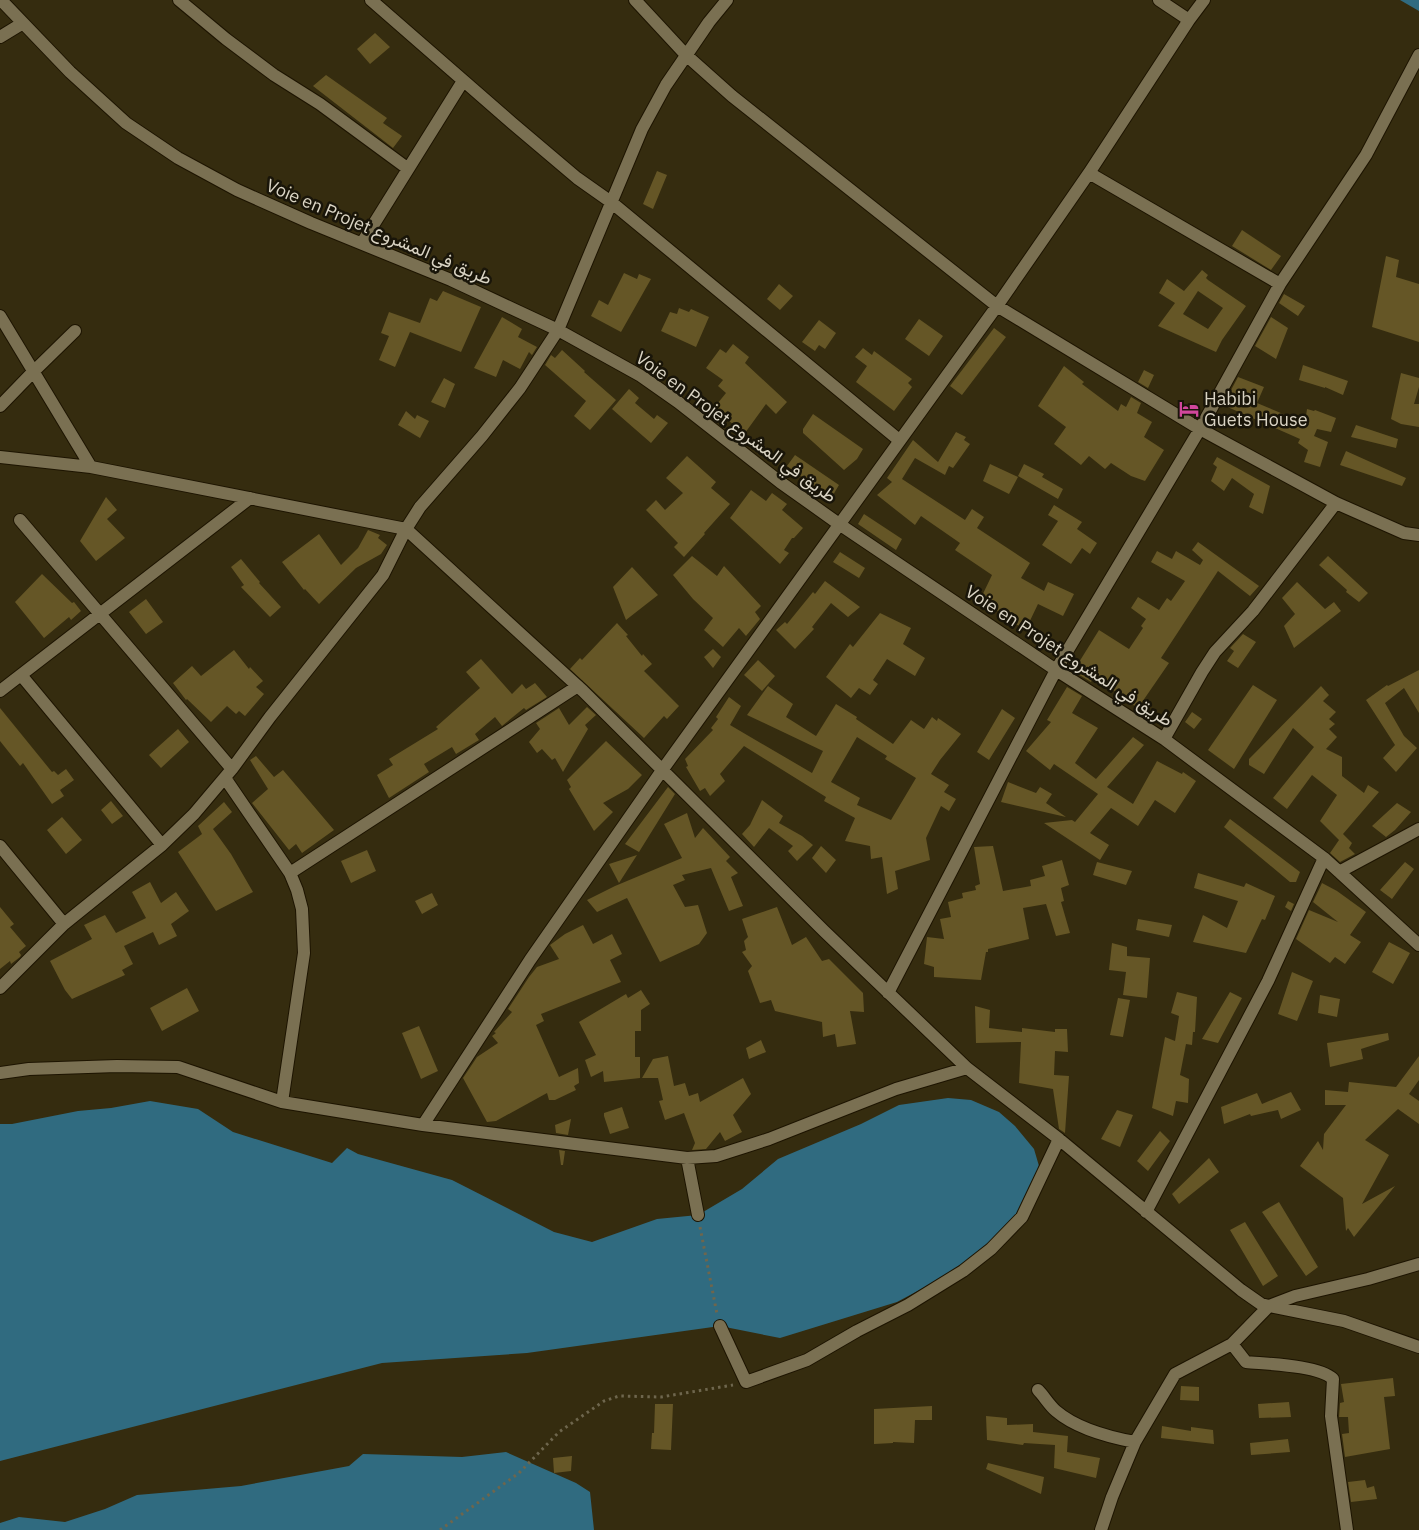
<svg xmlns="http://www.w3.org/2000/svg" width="1419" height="1530" viewBox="0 0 1419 1530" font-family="'IBM Plex Sans',Vazirmatn,sans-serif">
<rect width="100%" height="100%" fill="#352c0f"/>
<path fill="#306b80" d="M1400,0H1419V11Z
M948,1098L971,1100L999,1112L1015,1126L1034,1149L1039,1166L1033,1184L1021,1211L989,1253L897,1302L780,1338L720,1326L527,1353L382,1363L0,1461V1124H12L78,1111L111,1108L150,1101L198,1109L233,1132L332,1163L347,1148L358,1154L452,1180L554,1232L592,1242L657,1219L698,1215L742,1189L778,1159L861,1124L899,1105Z
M506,1452L576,1483L590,1492L594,1530H0V1523L19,1517L65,1522L105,1509L137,1495L241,1486L349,1466L363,1454L462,1457Z"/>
<path fill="#655626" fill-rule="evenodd" d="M375,33L390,47L370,64L357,49Z
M326,75L387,118L383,123L402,136L393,148L313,86Z
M657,171L667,175L653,209L643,204Z
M1242,230L1281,256L1271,270L1232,246Z
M1386,256L1399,260L1396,277L1419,284V342L1372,327Z
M1202,270L1208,275L1206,278L1208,280L1246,306L1222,340L1216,352L1158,326L1175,303L1159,293L1167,279L1184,291ZM1198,291L1223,308L1208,329L1183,314Z
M624,273L637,279L639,274L651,279L621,332L591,316L599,300L608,305Z
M779,284L793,296L780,310L767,299Z
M443,291L481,307L461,352L410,332L395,367L379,360L389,336L381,333L389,312L420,323L430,298L437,301Z
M1284,294L1305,306L1298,316L1279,303Z
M679,308L689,312L691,309L709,317L696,347L661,331L670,312L677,314Z
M502,317L522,329L518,337L537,347L532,355L529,352L520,369L503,360L496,377L474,368Z
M1271,317L1288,328L1276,359L1255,346Z
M919,319L943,336L929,356L905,339Z
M819,320L836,333L825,349L819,345L815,351L802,342Z
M994,328L1006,337L962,395L950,386Z
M733,344L749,357L745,363L787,402L776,414L766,404L745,433L713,409L726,393L718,386L723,380L706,368L720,349L726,353Z
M863,348L872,355L874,351L912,379L908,383L912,387L894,411L856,382L867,366L855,357Z
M562,350L585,371L584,372L616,400L590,430L574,416L586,401L545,365L551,355L555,358Z
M1303,365L1348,381L1343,395L1325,387V388L1299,380Z
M1064,366L1084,382L1082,384L1118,411L1121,404L1126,407L1131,397L1141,403L1137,413L1152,422L1144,437L1164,450L1145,481L1131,476L1111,463L1105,469L1089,456L1081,465L1054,444L1066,427L1038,406Z
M1144,370L1154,375L1148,388L1138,382Z
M1401,373L1419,378V387L1414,404H1419V427L1401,424L1391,419Z
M1238,377L1264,387L1257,403L1305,423L1307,409L1314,411L1315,410L1336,418L1331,432L1317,429L1314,436L1328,442L1320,467L1304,462L1308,450L1298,443L1300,439L1223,405Z
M444,378L455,384L445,408L431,402Z
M629,389L639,398L635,403L654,419L657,415L668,423L651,443L612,409Z
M406,411L415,419L417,415L429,421L420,438L398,425Z
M813,414L863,449L857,459L844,470L803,433V429Z
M1356,425L1398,439L1396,448L1351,437Z
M956,432L966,437L964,440L970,444L953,468L949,466L945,475L915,458L902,479L965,520L972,509L984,517L977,528L1030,563L1021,578L1044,591L1048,582L1074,594L1063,616L1038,604L1026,629L1013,623L1015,619L979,602L992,575L955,550L960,543L921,516L915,525L877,495L892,482L887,478L913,440L938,462Z
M1346,451L1406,478L1402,486L1340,465Z
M795,455L839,485L830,500L818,493L820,491L806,483L808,481L787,466Z
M687,456L716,482L711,488L730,504L704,533L705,534L684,557L674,547L678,543L646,510L656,500L665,510L683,493L666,478Z
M1217,457L1270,486L1263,514L1249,507L1254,494L1232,478L1224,491L1211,481L1217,467L1213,464Z
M990,464L1018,477L1009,494L983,481Z
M1024,464L1044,474L1042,477L1063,489L1058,499L1018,476Z
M751,490L766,501L772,493L787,504L782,510L803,528L794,538H792L784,550L789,553L780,564L730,518Z
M106,497L117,510L107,519L125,538L96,561L80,541Z
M1054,505L1082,522L1077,529L1097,543L1090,554L1082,548L1071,564L1042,545L1058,521L1048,515Z
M864,514L902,539L896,550L858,524Z
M368,530L380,535L378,538L387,545L381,554L356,568L319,604L305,589L304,590L282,562L319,534L341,565L358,548Z
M1198,542L1259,586L1250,596L1218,571L1161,658L1169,663L1138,708L1125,700L1126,698L1093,678L1091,682L1076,673L1079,668L1076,667L1099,630L1129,649L1143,628L1141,626L1146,619L1131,608L1138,597L1159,610L1167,598L1171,601L1185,581L1151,562L1157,551L1172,559L1176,551L1200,565L1203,560L1192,550Z
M840,552L865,568L859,578L833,562Z
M692,556L717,576L724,566L761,606L755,612L760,619L746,636L739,628L723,647L704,630L713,618L693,599L673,575Z
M1328,556L1368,593L1359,602L1346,592L1347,590L1319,565Z
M241,559L260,582L259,583L281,607L270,617L241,587L244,585L231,567Z
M632,567L658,595L626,620L613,587Z
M42,574L72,603L74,602L81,611L71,620L69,617L44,638L15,602Z
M825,581L860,607L848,617L831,603L812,627L814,629L795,649L776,630L785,622L787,624L813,592L815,594Z
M1297,582L1325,609L1334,602L1341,611L1294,648L1284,626L1295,614L1282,598Z
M146,599L163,622L146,634L129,612Z
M880,613L911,628L903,644L925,658L915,676L887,659L873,680L878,684L870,695L859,688L851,698L826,677L850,644L853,647Z
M617,623L628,635L626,636L642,656L643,654L652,664L644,671L679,706L667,719L664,716L644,738L570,669L580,658L582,660Z
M1243,634L1256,642L1238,668L1227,661L1234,651L1230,648Z
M713,649L721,657L713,668L704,657Z
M234,650L249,669L250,667L263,681L256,687L264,694L245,716L239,711L236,714L227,706L211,722L187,699L186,700L173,683L192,666L201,676Z
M481,659L512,694L522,684L526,689L535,683L547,697L526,710L524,708L502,726L495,717L475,734L479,740L456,754L452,747L424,764L429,772L389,798L377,775L393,765L389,759L438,729L436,727L480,688L466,672Z
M758,660L775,676L762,691L744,675Z
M1419,670V713L1404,688L1385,703L1404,736L1417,748L1396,772L1383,758L1395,745L1366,700L1387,685L1388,686Z
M1253,685L1277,700L1234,769L1208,750Z
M768,686L793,704L786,717L816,736L836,704L857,717L856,719L893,744L911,720L924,729L932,717L937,721L938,718L961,734L940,760L931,774L949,785L944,792L956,799L949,811L941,806L926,838L930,860L895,871L898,889L887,894L882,857L871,859L870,846L845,841L855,818L824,801L826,797L744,746L720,774L725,781L710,796L705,788L700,791L686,767L688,766L685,759L713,730L711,728L718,719L716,717L729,697L741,706L730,725L812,773L823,751L747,715ZM857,737L887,756L885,759L916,778L891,820L857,805L860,798L831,782Z
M1321,686L1329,695L1323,701L1336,712L1329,719L1335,724L1329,729L1337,737L1326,749L1342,757V776L1364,793L1368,785L1379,792L1343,834L1352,843L1349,848L1355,854L1340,862L1330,853L1339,840L1320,821L1337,795L1312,775L1287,809L1273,798L1314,747L1293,728L1264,774L1249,765V759Z
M1067,687L1082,696L1072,713L1098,728L1075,763L1096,779L1133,737L1144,745L1107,787L1133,804L1157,761L1182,774L1183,772L1196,781L1175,813L1155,800L1138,826L1111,808L1090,833L1109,845L1100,860L1044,823L1072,820L1075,822L1098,794L1054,764L1050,770L1026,751L1051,722L1047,720Z
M587,707L596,715L585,725L588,729L563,772L555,758L552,760L542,749L537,753L529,742L540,729L536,723L559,708L569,725Z
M0,708L52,772L54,771L58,775L66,769L74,780L60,790L64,796L52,804L23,763L20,766L0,741Z
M1002,709L1015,718L989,760L977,752Z
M1192,712L1202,719L1194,729L1185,722Z
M178,729L189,742L161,768L149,755Z
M606,741L642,775L628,789L603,803L613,812L594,831L569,789L571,787L567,780Z
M256,756L274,777L283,770L334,830L302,853L296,844L289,850L252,803L268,789L250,760Z
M1008,782L1036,793L1040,787L1052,794L1046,803L1066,817L1001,802Z
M668,787L675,794L639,852L625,844Z
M762,800L783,816L779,823L802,836L813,845L797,861L788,851L793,846L769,828L754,847L742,834L750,825Z
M111,801L123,816L112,824L101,810Z
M224,802L232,812L213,829L231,854L253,892L216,911L178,852L202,834L198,826Z
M1397,803L1411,812L1395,830L1386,837L1372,826Z
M687,813L695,838L703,828L730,857L726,861L738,873L731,877L743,906L729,911L711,868L682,875L685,880L673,885L685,907L698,905L707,933L699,944L660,962L627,898L597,912L587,900L615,886L682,858L664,824Z
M62,817L82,840L66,854L47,830Z
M1230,819L1300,872L1296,882H1290L1224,827Z
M821,846L836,860L826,873L812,858Z
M993,846L1003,891L1031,886L1030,880L1045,876L1042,866L1062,860L1069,885L1061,888L1064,901L1061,902L1070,933L1056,936L1046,904L1023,908L1029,939L988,949V952H986L981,980L934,977V967L924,964L927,937L944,939L940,919L951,917L948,902L963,898L962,893L976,890L975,886L980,884L974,847Z
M367,850L376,871L351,883L341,861Z
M637,855L619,883L609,864Z
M1097,862L1132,871L1126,885L1093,875Z
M1405,862L1414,869L1392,899L1380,890Z
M1198,873L1244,887L1246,883L1275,896L1265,920L1262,919L1246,953L1193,942L1203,915L1227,928L1238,901L1194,888Z
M150,882L161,903L176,892L189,911L171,924L177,936L159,945L153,932L124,946L133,964L122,970L125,975L72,999L65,990L50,961L92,939L84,925L105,915L116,933L146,918L132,892Z
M1322,883L1337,891L1366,912L1350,935L1361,942L1345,964L1335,957L1330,963L1296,939L1309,910L1338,922L1313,902Z
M432,893L438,905L422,914L415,901Z
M1288,901L1294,904L1291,911L1285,907Z
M0,907L14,924L10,927L26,946L19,952L21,955L20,957L11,964L10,961L0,969Z
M777,907L792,945L806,937L822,961L829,959L863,993L864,1012L850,1011L856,1044L837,1047L835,1034L823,1037L822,1022L775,1011L771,1000L760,1003L748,971L752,966L742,952L746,950L744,941L748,937L742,919Z
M1138,919L1172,925L1169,937L1136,930Z
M583,925L593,944L612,934L622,954L610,960L621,982L541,1014L544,1021L536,1025L559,1077L578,1068L579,1083L574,1086L576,1090L555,1100H549L547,1093L496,1121L487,1122L463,1078L477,1057L498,1043L492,1036L496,1033L494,1032L512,1012L508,1009L529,977L537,967L559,959L550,945L565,934Z
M1389,942L1410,953L1393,984L1372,972Z
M1112,943L1127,947V956L1150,958L1147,998L1123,995L1126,972L1109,970Z
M1292,972L1313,981L1297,1021L1278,1014Z
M187,988L199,1011L162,1031L150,1008Z
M641,990L650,1004L641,1010V1031H635V1057H640V1078L604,1082L603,1071L591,1077L585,1060L596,1055L579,1022L626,994L628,998Z
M1177,992L1197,997L1195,1032H1193L1192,1045L1186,1044L1180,1075L1189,1079L1188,1103L1176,1101L1173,1116L1152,1108L1165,1037L1175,1041L1179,1016L1171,1013Z
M1230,992L1242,998L1218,1043L1202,1039Z
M1320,995L1340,999L1337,1017L1318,1013Z
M1118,998L1130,1000L1123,1037L1110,1035Z
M975,1006L990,1010L989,1028L1022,1032V1028L1055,1032V1029H1067L1068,1052L1055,1051L1054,1075L1069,1076L1065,1133L1059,1129L1053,1089L1019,1083L1021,1042L976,1043Z
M419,1026L438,1071L421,1079L402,1033Z
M1388,1033L1389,1040L1361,1049L1363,1059L1330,1067L1327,1043Z
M761,1040L766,1052L749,1059L746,1048Z
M668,1056L674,1086L685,1083L689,1096L698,1093L700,1102L743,1078L751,1094L733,1115L742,1132L725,1141L720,1132L706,1149L692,1150L695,1143L684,1113L665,1120L659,1101L663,1100L658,1078H642L653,1059Z
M1419,1056V1080L1409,1094L1419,1101V1124L1398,1109L1365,1140L1389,1155L1362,1204L1395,1186L1354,1237L1348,1228L1346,1231L1343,1198L1300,1166L1318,1141L1323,1150L1324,1134L1346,1105H1325V1090L1348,1092L1349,1082L1396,1087Z
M1291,1092L1301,1110L1281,1119L1278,1110L1251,1116L1250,1114L1224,1124L1221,1107L1257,1093L1262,1104Z
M622,1107L629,1128L610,1134L604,1116V1113Z
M1117,1110L1133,1115L1120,1147L1101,1139Z
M571,1119L568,1135L556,1133L555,1125Z
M1160,1131L1170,1141L1148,1171L1137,1161Z
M559,1150L565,1151L563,1165H561Z
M1209,1158L1219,1172L1179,1204L1172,1194Z
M1279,1202L1318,1267L1306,1276L1262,1212Z
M1245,1222L1278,1276L1263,1286L1230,1230Z
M1393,1378L1395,1396L1384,1397L1390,1449L1345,1457L1342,1434L1349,1433L1348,1417H1339L1340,1403L1344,1402L1341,1384Z
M1181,1386L1199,1387V1401L1180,1400Z
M1289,1402L1291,1417L1259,1418L1258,1404Z
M655,1404H673L671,1450L651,1449L652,1433H654Z
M932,1406V1420H915L914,1443L893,1442V1443L874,1444V1409Z
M986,1416L1007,1418V1425L1033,1424V1432L1068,1436L1067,1452L1100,1458L1096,1478L1054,1468L1055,1445L1024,1443L1023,1445L987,1440Z
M1162,1426L1191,1431V1427L1213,1430L1214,1444L1161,1438Z
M1288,1439L1290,1452L1251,1455L1250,1443Z
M572,1456L571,1471L554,1473L553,1458Z
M988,1463L1044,1477L1041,1494L986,1469Z
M1365,1480L1367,1488L1374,1486L1377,1499L1351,1502L1348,1482Z"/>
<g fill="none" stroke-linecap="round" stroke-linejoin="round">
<defs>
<path id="street" d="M1,0L70,72L126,123L178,158L237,190L311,223L451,280L558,330L641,376L678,402L780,482L839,524L1056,670L1164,739L1324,858L1419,945
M179,0L226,39L274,75L320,104L407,168
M371,0L512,123L577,178L611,202L899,440
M635,0L686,55L732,96L997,306L1200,429L1336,503L1404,533L1419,535
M1159,0L1189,20
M0,37L23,23
M1089,173L1280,284
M362,243L463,81
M0,316L91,467
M0,406L33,372L75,331
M0,457L91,467L406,529L583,691L824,931L967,1068L1059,1139L1241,1290L1261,1304L1269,1306L1295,1296L1368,1279L1419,1264
M20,520L232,769
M21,675L162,845
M0,691L250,498
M1164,739L1202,672L1215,652L1253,611L1336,503
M225,778L290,873L297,890L302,909L304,953L282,1102
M0,846L64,924
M1339,872L1419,829
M290,873L578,686
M0,988L64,924L162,845L194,814L232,769L270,717L383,575L406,529L420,507L482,436L520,388L558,330L642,129L666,85L709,22L727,0
M888,993L1056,670L1200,429L1280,284L1366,155L1419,55
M0,1073L29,1069L117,1066L178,1067L282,1102L423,1125L687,1158L716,1156L769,1139L896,1089L967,1068
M423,1125L530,960L663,769L997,306L1089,173L1189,20L1204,0
M687,1158L698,1215
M1146,1212L1268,981L1324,858
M720,1326L746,1382L807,1360L857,1331L908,1305L963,1271L991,1249L1022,1217L1059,1139
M1232,1344L1246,1362C1266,1364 1319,1365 1333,1379L1331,1416L1347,1530
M1038,1390C1044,1396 1049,1405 1056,1411C1077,1429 1108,1437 1135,1442
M1101,1530L1112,1497L1135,1442L1175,1374L1232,1344L1269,1306L1344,1321L1419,1347"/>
</defs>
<use href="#street" stroke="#1d1400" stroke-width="14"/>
<path stroke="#6e664d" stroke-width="3" stroke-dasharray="2.5 4" stroke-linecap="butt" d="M700,1227L717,1314
M440,1530L519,1473L559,1432L604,1401L619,1396L661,1397L733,1385"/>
<use href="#street" stroke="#7a7052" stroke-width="12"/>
</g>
<defs>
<symbol id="hotel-bare" viewBox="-9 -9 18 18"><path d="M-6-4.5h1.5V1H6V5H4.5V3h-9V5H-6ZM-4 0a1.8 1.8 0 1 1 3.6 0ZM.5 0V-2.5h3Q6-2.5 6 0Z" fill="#d1479c" stroke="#191509" stroke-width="2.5" paint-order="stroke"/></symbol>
</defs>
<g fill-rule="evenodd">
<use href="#hotel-bare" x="1175" y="395" width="28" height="28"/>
</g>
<g text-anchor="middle" stroke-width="5" stroke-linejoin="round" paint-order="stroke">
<g font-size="18" fill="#dad4c4" stroke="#191509">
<text transform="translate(379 232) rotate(23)" y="6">Voie en Projet طريق في المشروع</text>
<text transform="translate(736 427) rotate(36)" y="6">Voie en Projet طريق في المشروع</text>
<text transform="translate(1069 656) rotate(33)" y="6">Voie en Projet طريق في المشروع</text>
</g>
<g font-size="18" fill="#dad4c4" stroke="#191509" text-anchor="start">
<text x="1204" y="405">Habibi<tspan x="1204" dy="21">Guets House</tspan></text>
</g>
</g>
</svg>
